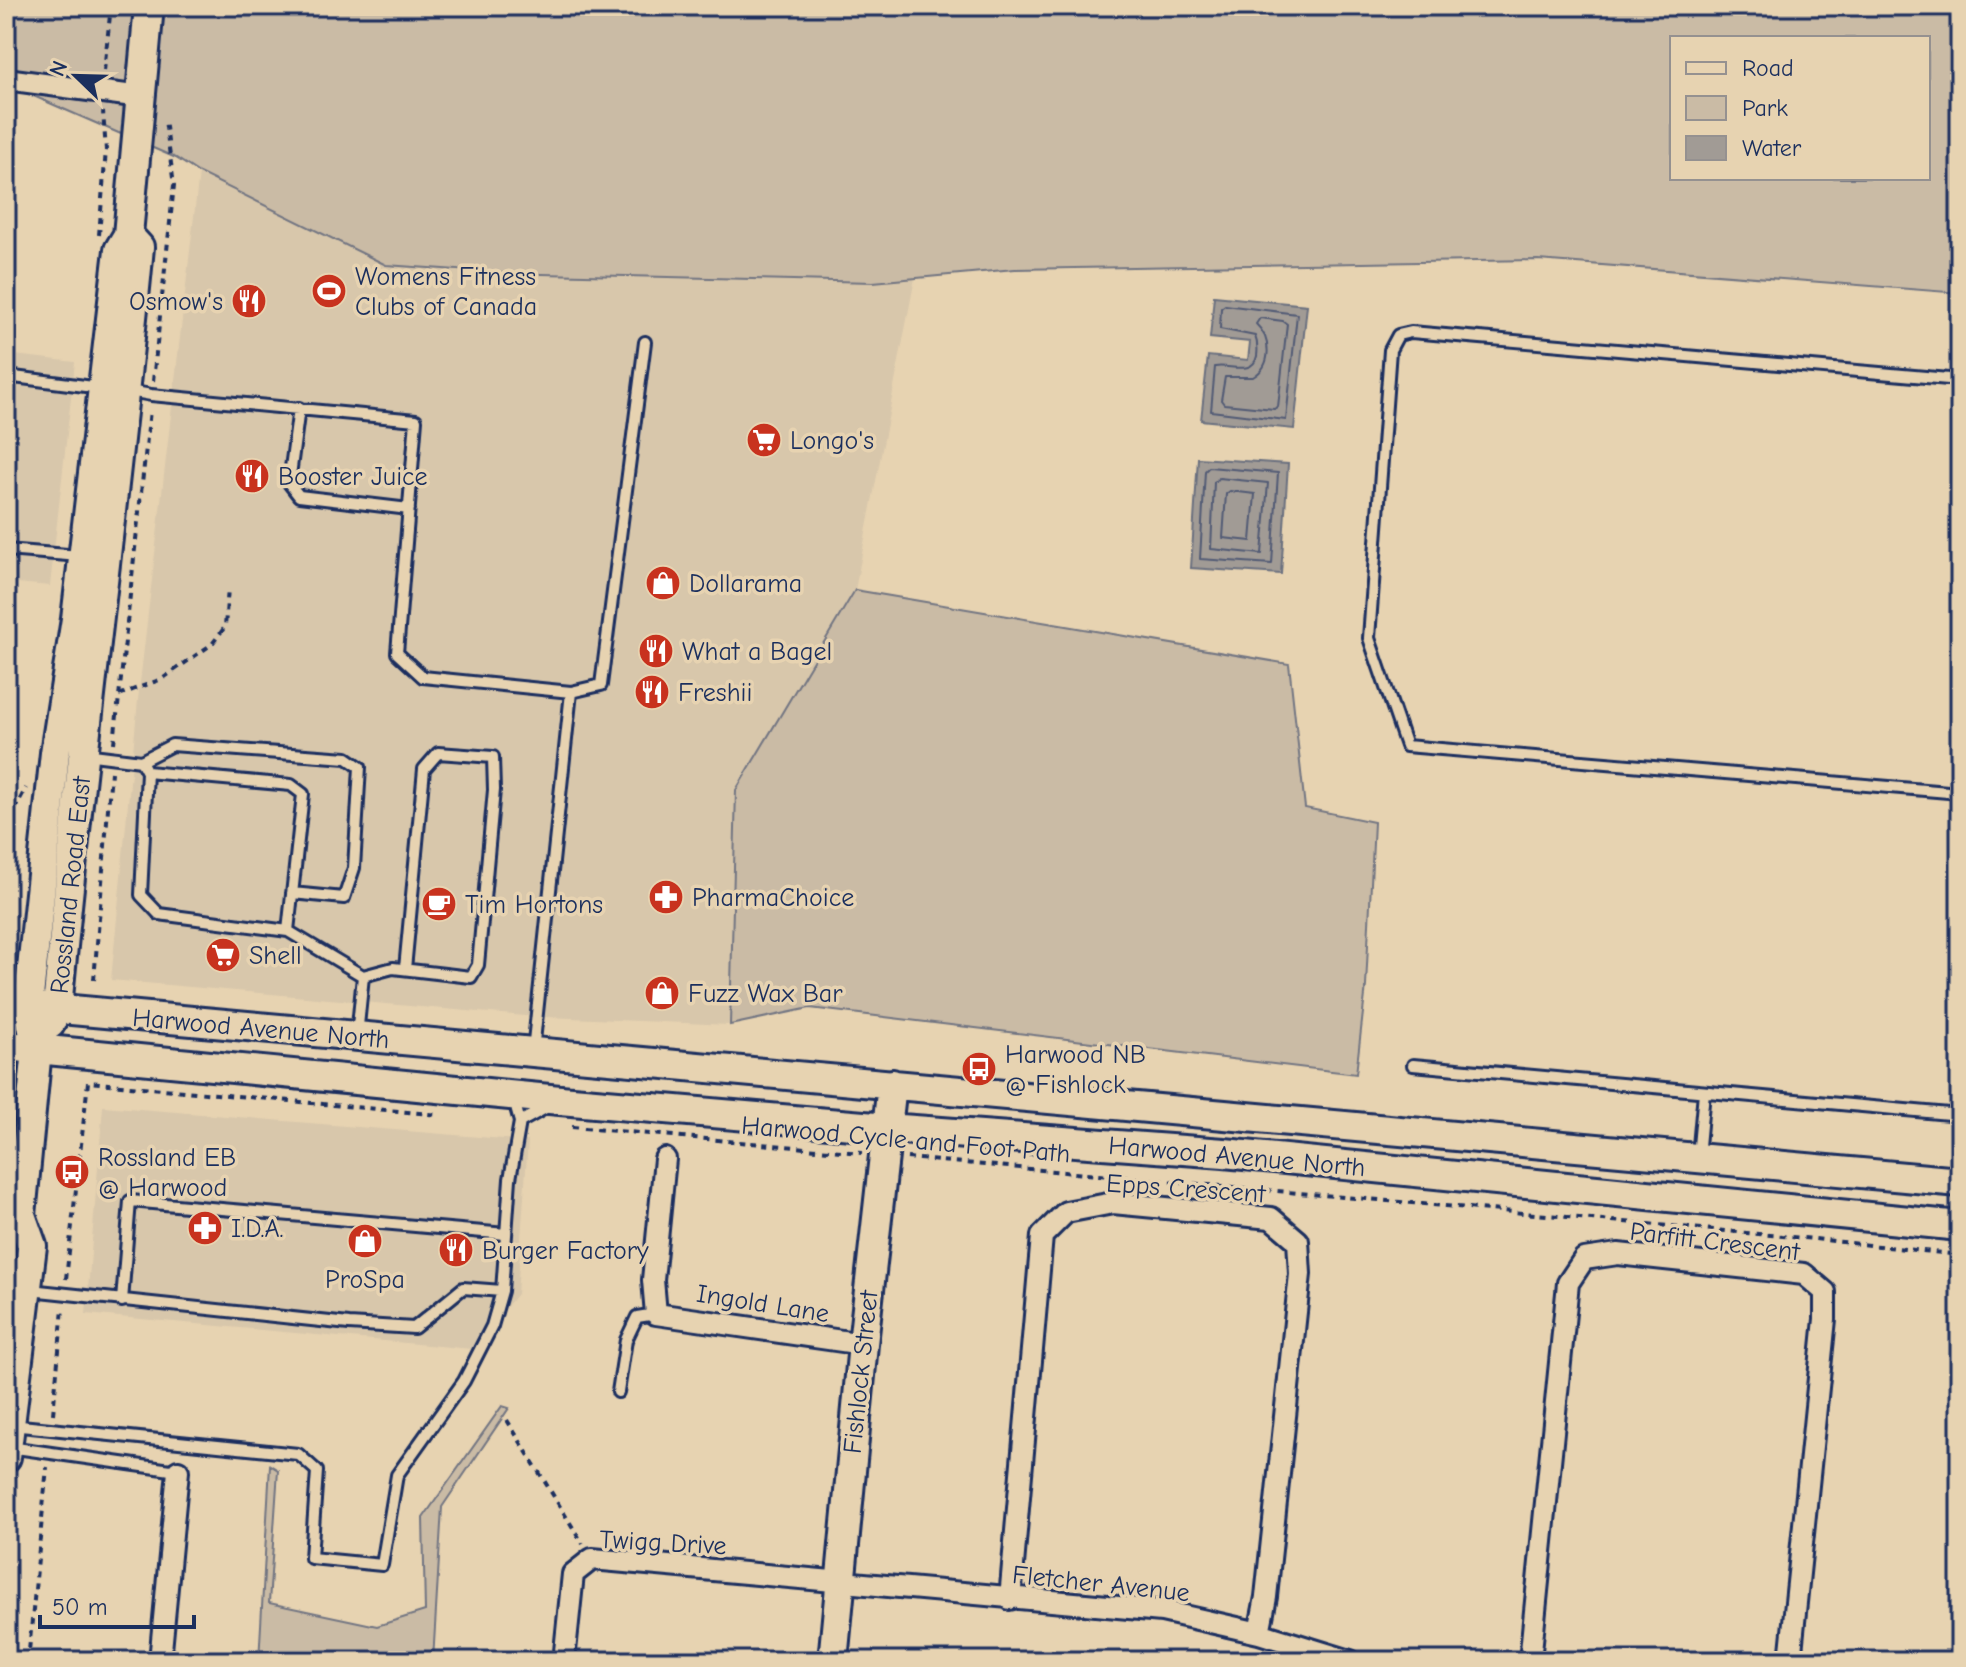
<svg xmlns="http://www.w3.org/2000/svg" width="1966" height="1667" viewBox="0 0 1966 1667" font-family="'Comic Neue',sans-serif">
<rect width="100%" height="100%" fill="#e7d3b1"/>
<filter id="ink" filterUnits="userSpaceOnUse"><feTurbulence type="fractalNoise" baseFrequency=".0125" numOctaves="2"/><feDisplacementMap in="SourceGraphic" scale="16" xChannelSelector="R" yChannelSelector="G"/><feConvolveMatrix kernelMatrix="1 2 1 2 8 2 1 2 1" color-interpolation-filters="sRGB"/></filter>
<g filter="url(#ink)">
<path fill="#d8c7ab" d="M199,173L386,265L873,282L915,278L855,590L736,790L730,1025L525,1016L111,980L138,700Z
M6,354L75,362L50,586L6,582Z
M103,1106L528,1141L517,1294L472,1349L86,1314Z"/>
<path fill="#cabba5" stroke="#727582" stroke-width="2" fill-rule="evenodd" d="M6,6H1960V293L1538,260L1015,269L873,282L500,273L386,265L199,173L176,158L6,84ZM1672,38H1928V178H1672Z
M855,590L1289,664L1305,808L1374,822L1366,986L1356,1074L810,1008L730,1025L736,790Z
M502,1406L509,1408L442,1507L433,1661H259L270,1465L278,1470L269,1603L377,1626L425,1611L423,1518Z"/>
<path fill="#a19b95" stroke="#6b707f" stroke-width="2" d="M1214,296L1307,305L1294,429L1201,420L1208,356L1248,360L1250,342L1210,338Z
M1198,458L1288,464L1281,574L1191,568Z"/>
<g fill="none" stroke-linecap="round" stroke-linejoin="round">
<path stroke="#515a74" stroke-width="2" d="M1225,305L1297,314L1286,420L1211,411L1215,367C1229,364 1253,376 1257,356C1258,348 1258,343 1255,336L1220,329L1221,308Z
M1260,318L1283,321L1287,324L1278,407L1274,409L1224,404L1221,400L1225,377H1253C1273,365 1271,338 1256,324Z
M1209,467L1278,473L1272,564L1200,559L1205,471Z
M1219,478L1268,483L1262,554L1211,549L1214,482Z
M1230,491L1255,494L1251,541L1223,538L1226,494Z"/>
<defs>
<path id="lane" d="M6,376L101,388
M1960,380L1411,332L1398,335L1390,350L1369,638L1406,746L1960,793
M124,390L151,395L416,420L397,653L423,677L571,692L533,1051
M299,408L289,483L299,496L409,509
M6,550L80,556
M571,692L601,685L645,342
M85,754L141,761L147,772L141,895L159,914L288,931L363,976L357,1036
M141,761L172,745L347,758L360,767L354,868L344,898L292,893
M147,772L291,785L303,794L288,931
M363,976L393,968L471,977L478,965L494,790L493,757L438,753L424,769L405,969
M1413,1065L1960,1115
M520,1122L549,1106
M1698,1157L1704,1092
M30,1290L349,1324L414,1328L463,1288L502,1291L510,1179L520,1122L513,1097
M122,1301L130,1201L506,1234
M618,1392L626,1340L637,1317L656,1314
M11,1425L298,1454L317,1471L311,1558L382,1565L397,1475L464,1381L492,1326L502,1291
M9,1447L178,1471"/>
<path id="street" d="M6,79L141,97
M665,1159L653,1280L656,1314L863,1344
M1010,1599L1042,1236L1066,1212L1113,1203L1271,1218L1298,1241L1300,1274L1266,1597L1259,1633
M160,1661L178,1471
M564,1661L573,1574L592,1559L1162,1611L1259,1633L1350,1661
M1530,1661L1568,1283L1584,1259L1618,1254L1804,1274L1825,1292V1319L1790,1661"/>
<path id="secondary" d="M6,1004L1960,1182
M50,1024L57,1009C80,755 115,502 139,247L128,235
M6,1046L560,1100L887,1128L1224,1153L1960,1226
M6,1457L32,1246L21,1215L37,1049L28,1006L55,753L76,619L119,250L128,235L149,6
M833,1661L863,1344L892,1084"/>
</defs>
<use href="#lane" stroke="#1b2f5e" stroke-width="16"/>
<use href="#street" stroke="#1b2f5e" stroke-width="26"/>
<use href="#secondary" stroke="#1b2f5e" stroke-width="34"/>
<path stroke="#1b2f5e" stroke-width="4" stroke-dasharray="6 6" stroke-linecap="butt" d="M104,71L111,6
M99,235L106,150L103,112
M153,381L174,185L165,120
M119,695L162,679L212,644L225,627L228,588
M114,743L150,410
M6,844L8,822L26,788
M94,980L111,772
M572,1127L862,1153
M907,1158L1815,1239L1960,1255
M66,1279L88,1082L440,1115
M53,1414L63,1308
M507,1420L583,1544
M28,1661L47,1467"/>
<use href="#lane" stroke="#e7d3b1" stroke-width="10"/>
<use href="#street" stroke="#e7d3b1" stroke-width="20"/>
<use href="#secondary" stroke="#e7d3b1" stroke-width="28"/>
</g>
</g>
<defs>
<symbol id="stadium-disc" viewBox="-11 -11 22 22"><circle r="9.5" fill="#c8321e" stroke="#e7d3b1"/><path d="M0-5a6.5 5 0 1 0 0 10a6.5 5 0 1 0 0-10ZM-3.5-1.8h7v3.6h-7Z" fill="#fff"/></symbol>
<symbol id="restaurant-disc" viewBox="-11 -11 22 22"><circle r="9.5" fill="#c8321e" stroke="#e7d3b1"/><path d="M-5-6h1v4h1v-4h1v4h1v-4h1v5L-1.5 .5V6h-2V.5L-5-1ZM5-6V6H3V1.5H1.5Q1.5-4 5-6Z" fill="#fff"/></symbol>
<symbol id="supermarket-disc" viewBox="-11 -11 22 22"><circle r="9.5" fill="#c8321e" stroke="#e7d3b1"/><path d="M-6-5.5h2.5l.6 2H6L4.5 2H-2.5L-4.4-4H-6ZM-1.5 3.2a1.3 1.3 0 1 0 .1 0ZM3 3.2a1.3 1.3 0 1 0 .1 0Z" fill="#fff"/></symbol>
<symbol id="shop-disc" viewBox="-11 -11 22 22"><circle r="9.5" fill="#c8321e" stroke="#e7d3b1"/><path d="M-5-2.5h2.3a2.7 3.5 0 0 1 5.4 0H5L5.5 6h-11ZM-1.5-2.5h3a1.5 2.3 0 0 0-3 0Z" fill="#fff"/></symbol>
<symbol id="pharmacy-disc" viewBox="-11 -11 22 22"><circle r="9.5" fill="#c8321e" stroke="#e7d3b1"/><path d="M-2-6h4v4h4v4h-4v4h-4v-4h-4v-4h4Z" fill="#fff"/></symbol>
<symbol id="cafe-disc" viewBox="-11 -11 22 22"><circle r="9.5" fill="#c8321e" stroke="#e7d3b1"/><path d="M-5.5-4.5H6V0H3Q3 3.5 0 3.5H-2.5Q-5.5 3.5-5.5 0ZM3-3.2v2h1.7v-2ZM-6 4.5H4V6H-6Z" fill="#fff"/></symbol>
<symbol id="bus-disc" viewBox="-11 -11 22 22"><circle r="9.5" fill="#c8321e" stroke="#e7d3b1"/><path d="M-5-6H5V4H4V6H2V4H-2V6H-4V4H-5ZM-3.5-4V0h7V-4ZM-3.5 1.2v1.5H-2V1.2ZM2 1.2v1.5H3.5V1.2Z" fill="#fff"/></symbol>
</defs>
<g fill-rule="evenodd">
<use href="#stadium-disc" x="309" y="271" width="40" height="40"/>
<use href="#restaurant-disc" x="229" y="281" width="40" height="40"/>
<use href="#supermarket-disc" x="744" y="420" width="40" height="40"/>
<use href="#restaurant-disc" x="232" y="456" width="40" height="40"/>
<use href="#shop-disc" x="643" y="563" width="40" height="40"/>
<use href="#restaurant-disc" x="636" y="631" width="40" height="40"/>
<use href="#restaurant-disc" x="632" y="672" width="40" height="40"/>
<use href="#pharmacy-disc" x="646" y="877" width="40" height="40"/>
<use href="#cafe-disc" x="419" y="884" width="40" height="40"/>
<use href="#supermarket-disc" x="203" y="935" width="40" height="40"/>
<use href="#shop-disc" x="642" y="973" width="40" height="40"/>
<use href="#bus-disc" x="959" y="1049" width="40" height="40"/>
<use href="#bus-disc" x="52" y="1152" width="40" height="40"/>
<use href="#pharmacy-disc" x="185" y="1208" width="40" height="40"/>
<use href="#shop-disc" x="345" y="1221" width="40" height="40"/>
<use href="#restaurant-disc" x="436" y="1230" width="40" height="40"/>
</g>
<g text-anchor="middle" stroke-width="7" stroke-linejoin="round" paint-order="stroke">
<g font-size="26" fill="#1b2f5e" stroke="#e7d3b1" text-anchor="start">
<text x="355" y="285">Womens Fitness<tspan x="355" dy="30">Clubs of Canada</tspan></text>
<text x="223" y="310" text-anchor="end">Osmow's</text>
<text x="790" y="449">Longo's</text>
<text x="278" y="485">Booster Juice</text>
<text x="689" y="592">Dollarama</text>
<text x="682" y="660">What a Bagel</text>
<text x="678" y="701">Freshii</text>
<text x="692" y="906">PharmaChoice</text>
<text x="465" y="913">Tim Hortons</text>
<text x="249" y="964">Shell</text>
<text x="688" y="1002">Fuzz Wax Bar</text>
<text x="1005" y="1063">Harwood NB<tspan x="1005" dy="30">@ Fishlock</tspan></text>
<text x="98" y="1166">Rossland EB<tspan x="98" dy="30">@ Harwood</tspan></text>
<text x="231" y="1237">I.D.A.</text>
<text x="482" y="1259">Burger Factory</text>
<text x="365" y="1288" text-anchor="middle">ProSpa</text>
</g>
<g font-size="26" fill="#1b2f5e" stroke="#e7d3b1">
<text transform="translate(70 885) rotate(-84)" y="9">Rossland Road East</text>
<text transform="translate(261 1028) rotate(5)" y="9">Harwood Avenue North</text>
<text transform="translate(906 1139) rotate(5)" y="9">Harwood Cycle and Foot Path</text>
<text transform="translate(1237 1156) rotate(5)" y="9">Harwood Avenue North</text>
<text transform="translate(1186 1188) rotate(4)" y="9">Epps Crescent</text>
<text transform="translate(1715 1241) rotate(7)" y="9">Parfitt Crescent</text>
<text transform="translate(763 1303) rotate(9)" y="9">Ingold Lane</text>
<text transform="translate(860 1372) rotate(-84)" y="9">Fishlock Street</text>
<text transform="translate(663 1542) rotate(3)" y="9">Twigg Drive</text>
<text transform="translate(1101 1583) rotate(6)" y="9">Fletcher Avenue</text>
</g>
</g>
<rect width="1966" height="1667" fill="none" stroke="#e7d3b1" stroke-width="32"/>
<rect x="16" y="16" width="1934" height="1635" fill="none" stroke="#1b2f5e" stroke-width="3" filter="url(#ink)"/>
<rect x="1670" y="36" width="260" height="144" fill="#e7d3b1" stroke="#959190" stroke-width="2"/>
<rect x="1686" y="62" width="40" height="12" fill="#e7d3b1" stroke="#959190" stroke-width="2"/>
<text x="1742" y="76" font-size="24" fill="#1b2f5e">Road</text>
<rect x="1686" y="96" width="40" height="24" fill="#cabba5" stroke="#959190" stroke-width="2"/>
<text x="1742" y="116" font-size="24" fill="#1b2f5e">Park</text>
<rect x="1686" y="136" width="40" height="24" fill="#a19b95" stroke="#959190" stroke-width="2"/>
<text x="1742" y="156" font-size="24" fill="#1b2f5e">Water</text>
<g transform="translate(76 76) rotate(293)" stroke="#e7d3b1" stroke-width="6" paint-order="stroke">
<path d="M0-6L14 30L0 20L-14 30Z" fill="#1b2f5e"/>
<text y="-12" font-size="22" font-weight="bold" text-anchor="middle" fill="#1b2f5e">N</text>
</g>
<path d="M40 1615v12h154v-12" fill="none" stroke="#1b2f5e" stroke-width="4"/>
<text x="52" y="1615" font-size="24" fill="#1b2f5e" stroke="#e7d3b1" stroke-width="6" paint-order="stroke">50 m</text>
</svg>
